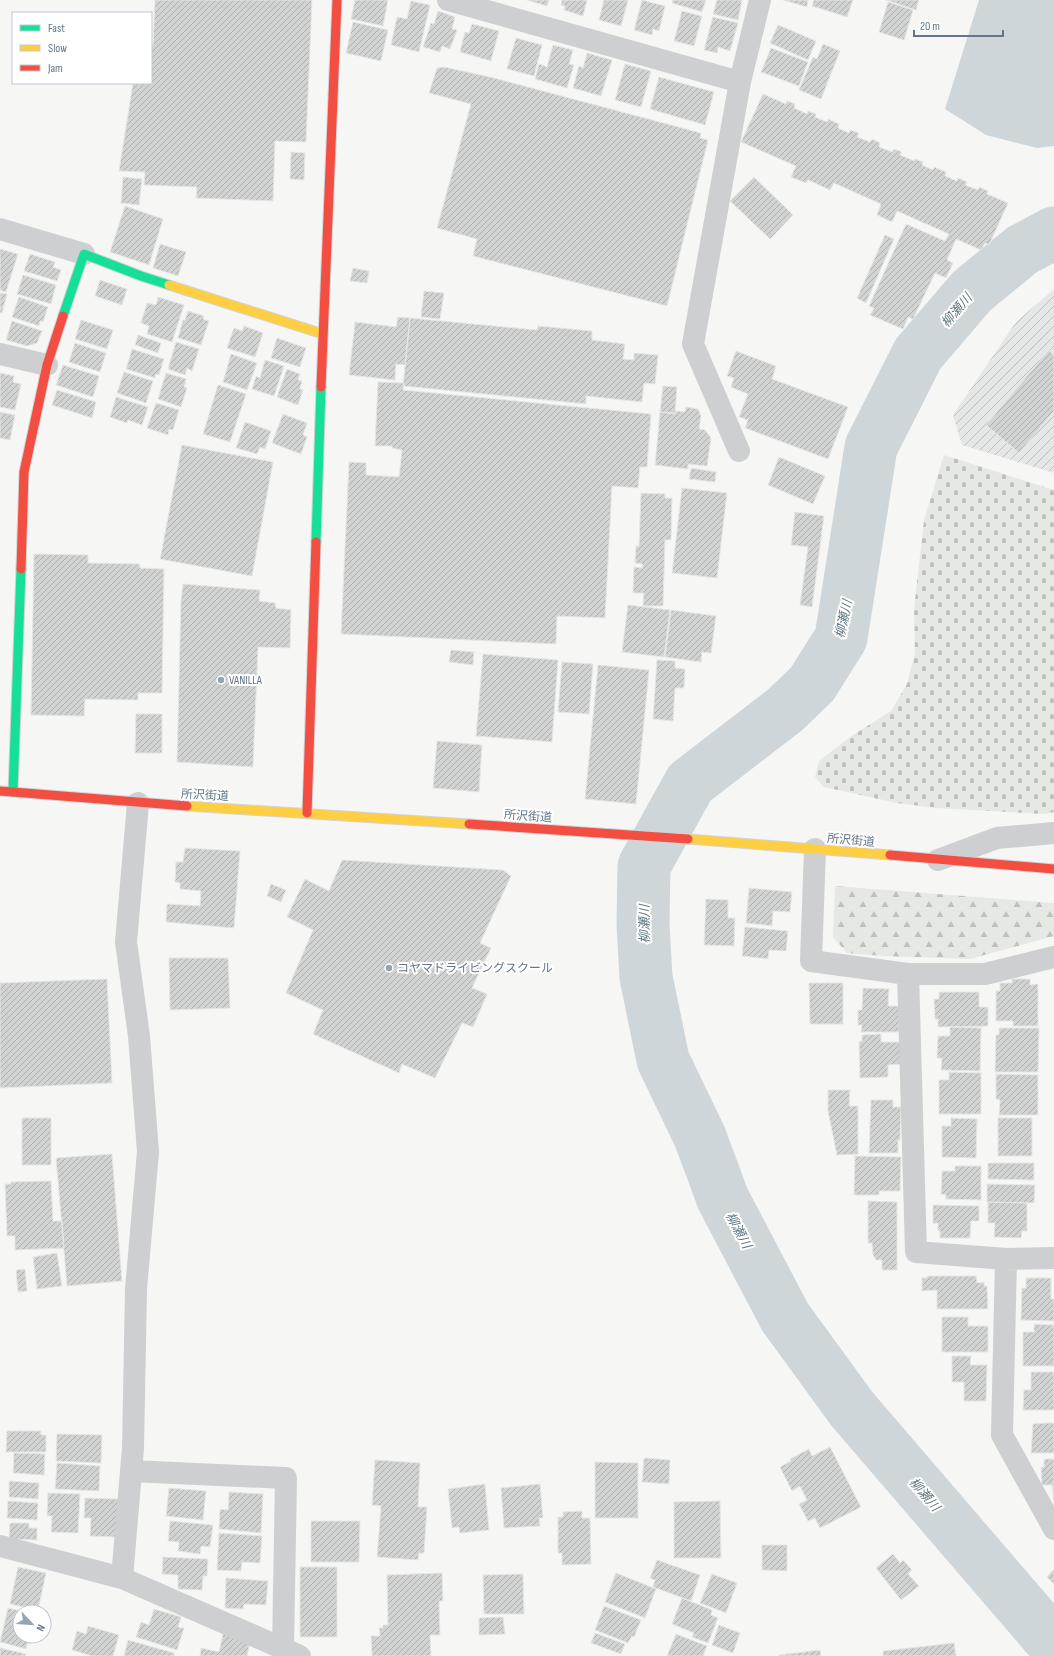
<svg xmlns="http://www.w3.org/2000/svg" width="1054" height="1656" viewBox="0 0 1054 1656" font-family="'Sofia Sans Condensed','Noto Sans JP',sans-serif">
<defs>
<pattern id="industrial-furrows" width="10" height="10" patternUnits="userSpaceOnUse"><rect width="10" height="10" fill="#e5e6e6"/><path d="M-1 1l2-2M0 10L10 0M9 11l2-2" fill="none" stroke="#bdbfc0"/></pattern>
<pattern id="forest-firs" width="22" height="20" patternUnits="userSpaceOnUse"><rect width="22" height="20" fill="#e6e9e3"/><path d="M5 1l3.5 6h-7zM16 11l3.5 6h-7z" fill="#bec1be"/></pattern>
<pattern id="cemetery-stones" width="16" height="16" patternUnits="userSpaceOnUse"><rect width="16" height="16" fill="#e6e9e3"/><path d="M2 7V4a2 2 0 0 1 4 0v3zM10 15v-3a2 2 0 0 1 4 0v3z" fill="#bec1be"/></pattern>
<pattern id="building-hatch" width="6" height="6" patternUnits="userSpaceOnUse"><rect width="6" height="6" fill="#d1d2d2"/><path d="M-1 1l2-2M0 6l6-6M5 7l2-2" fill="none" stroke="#adafb0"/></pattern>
</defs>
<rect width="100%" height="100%" fill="#f6f6f5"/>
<path fill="url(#industrial-furrows)" d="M1054,289V473L962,445L953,415L1016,322Z"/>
<path fill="url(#forest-firs)" d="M835,886L1054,903V936L970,959L884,956L847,953L833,937Z"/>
<path fill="url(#cemetery-stones)" d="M944,455L1054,490V812L1044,814L936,808L897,803L824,787L815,777L819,761L850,737L891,711L907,684L915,653L914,609L924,520Z"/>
<path fill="#cfd6da" d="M979,0H1054V146L1037,148L986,135L945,109Z"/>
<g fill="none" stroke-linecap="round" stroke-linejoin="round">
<path stroke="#cfd6da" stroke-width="53" d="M1054,233L1022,250L972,291L918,354L871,447L841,638L812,684L785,710L690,783L644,866L643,924L646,977L663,1060L700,1137L723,1199L785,1317L852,1409L1054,1644"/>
</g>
<path fill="url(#building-hatch)" stroke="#e6e6e4" d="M155,0H312L306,142L275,141L273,201L196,198L197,187L144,185L145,172L119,171L133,83H151V46H153Z
M355,0H388L383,26L351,19Z
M527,0H549L547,6Z
M562,0H587L583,16L564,10L565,6L561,5Z
M604,0H628L621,26L599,20Z
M642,0L665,6L659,31L653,29L652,35L634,30Z
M673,0H706L702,12L672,3Z
M717,0H742L738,20L713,14Z
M783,0H808L807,7Z
M814,0H853L847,17L812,6Z
M886,0H919L916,10Z
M411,1L430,5L419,52L391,45L397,17L407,19Z
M888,2L913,10L904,40L879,32Z
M438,11L455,17L452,29L457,30L450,49L442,46L440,52L423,47L431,23L434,24Z
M682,11L702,16L694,46L674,41Z
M713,17L738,23L730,51L718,47L717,53L704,50Z
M353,22L388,30L381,61L346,53Z
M472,24L499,31L491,61L460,52L465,32L469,33Z
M778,25L816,41L808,60L770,43Z
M516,38L542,45L534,76L507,69Z
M823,44L840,51L821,99L799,90L813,57L817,59Z
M553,45L573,50L569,64L574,65L567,88L535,79L539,64L547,67Z
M771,48L808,62L799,86L761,72Z
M587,53L612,60L601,96L573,88L579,66L583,68Z
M625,64L651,71L641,107L615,100Z
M444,67L490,77L701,133L700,138L708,140L667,306L473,256L477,239L437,228L471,104L429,93L437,68Z
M659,77L714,92L705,125L650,109Z
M763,94L786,104L787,101L795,104L794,108L807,114L808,111L816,114L815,117L827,122L828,119L839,124L838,128L849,133L850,130L859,133L857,137L870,142L872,139L880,143L879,147L892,152L894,149L902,152L900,155L914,161L915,159L923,162L922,165L933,170L934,167L946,172L945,176L957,181L958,178L967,182L965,185L978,190L979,187L988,191L987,194L1008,203L989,245L985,243L981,250L956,239L947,260L953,263L946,278L935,273L913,319L908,317L903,329L870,315L874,308L869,306L906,224L945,241L949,234L897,211L892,222L877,215L881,204L834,183L830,190L808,180L806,183L791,177L796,166L741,142Z
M291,152L305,153L304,180L290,179Z
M123,177L142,179L139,205L121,203Z
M754,177L793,215L770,239L730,201Z
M125,206L163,219L149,265L110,252Z
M885,235L894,239L866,303L857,298Z
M160,244L186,252L178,276L153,268Z
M0,249L18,254L6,292L0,290Z
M30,254L55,262L53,267L61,270L57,281L24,271Z
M353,268L369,271L367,283L350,281Z
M23,275L56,285L51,304L17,294Z
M100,280L127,289L122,305L95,296Z
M424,291L444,293L440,319L421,317Z
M0,293L7,294L2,313H0Z
M19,297L48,307L43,322L40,321L39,326L12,317Z
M158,297L184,305L172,342L147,334L149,326L141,323L147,303L156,305Z
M188,311L204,316L203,319L209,321L201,345L178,338L183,320H185Z
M398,317L410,318L405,365L396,364L395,380L349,375L355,322L396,327Z
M410,318L537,330L538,326L592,331V340L625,344L623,359L634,360V353L658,355L655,384L644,383L642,402L586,396V404L403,386Z
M81,320L113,330L107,349L75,339Z
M12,321L42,331L37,343L27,346L6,340Z
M244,326L263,333L255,357L227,348L234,328L242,331Z
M138,335L161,343L158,353L135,345Z
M277,338L306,348L300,367L271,358Z
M176,342L199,349L192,371L187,368L185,375L168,369Z
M75,343L106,353L100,372L69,362Z
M132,349L164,359L159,375L156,374L155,378L126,369Z
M1049,350L1054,355V411L1019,453L986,425Z
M736,351L776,366L772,379L848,407L828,459L745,428L748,420L739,417L748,394L731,387L734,378L727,376Z
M231,354L257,363L247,390L223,382Z
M265,360L284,366L274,396L252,389L256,376L260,378Z
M63,365L99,376L93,397L56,385Z
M287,369L300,374L298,380L302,381L300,389L303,390L298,405L277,397Z
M124,372L153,381L146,403L117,393Z
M0,373L14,376L13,382L21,384L15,410L0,407Z
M166,373L186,379L184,387L187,388L181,407L158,399Z
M378,382L404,383L403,390L651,414L647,467H640L638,488L612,486L605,618L557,616L556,644L341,634L349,462L366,463V475L399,477L402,450L392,448V446H375Z
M218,385L246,394L230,442L203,434Z
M663,386L677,387L675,413L660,412Z
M57,390L96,402L92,418L52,405Z
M116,397L148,407L142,425L128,420L127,423L110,417Z
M156,403L179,410L173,430L169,429L168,435L147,428Z
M686,407L698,409L701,416L699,429L705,430L711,438L707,466L688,464V469L655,465L660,412L675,414L676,411L685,412Z
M0,412L15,415L10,440L0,438Z
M283,414L307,423L303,435L307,437L301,454L272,443Z
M245,422L271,431L265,449L260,447L257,454L236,448Z
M182,445L273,462L252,576L160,559Z
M779,457L825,476L813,504L768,485Z
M691,468L716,472L715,482L689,479Z
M682,488L727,493L717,578L672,573Z
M641,493L665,494V498H672L671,540H665L663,606H643L644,593H633L634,567L643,568L642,564L635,563L636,546H639Z
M795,512L824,516L812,607L800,605L808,547L791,545Z
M34,554L88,555V563L140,564V568L164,569L162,693H138V700L85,699L84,716L31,715Z
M183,584L260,590L259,601L275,603L276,608L291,610L290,648L258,647L253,767L177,762L181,600Z
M628,605L670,610L664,657L622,652Z
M671,610L716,616L711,653L702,652L701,662L665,657Z
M451,650L474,652L473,665L449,662Z
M483,654L558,660L552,742L476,736Z
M657,660L675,661V668L685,669L684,688H675L673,721L653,719Z
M562,662L593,664L589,714L558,712Z
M598,665L649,670L636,804L585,799Z
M136,714H162V753H135Z
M437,741L482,745L479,792L433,788Z
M185,848L240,851L234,928L166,922L167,904L200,906L201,891L180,889V883L175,882L176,862H183Z
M342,860L503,870L511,876L480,943L491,948L472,988L487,994L473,1027L462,1023L435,1078L402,1064L399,1073L313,1034L323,1010L286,993L313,930L287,917L305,879L329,891Z
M271,884L286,890L281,902L267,896Z
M749,888L792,892L790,912L773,911L772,926L746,923Z
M706,899L728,900V918H735L734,946L704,945Z
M745,927L788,931L786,951L769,950L768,959L742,956Z
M169,958H228L230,1008L170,1010Z
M107,979L112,1083L0,1088V983Z
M1012,979H1030V985L1038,984V1026H1013V1021H996V991H1000V983H1012Z
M809,983H843V1024H810Z
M863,988L889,989L888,1006H899V1032H861L862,1025H858V1010H862Z
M939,992H979V1007H988V1026L938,1027V1019H935L934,999H939Z
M950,1027L981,1028L980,1071L941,1070L942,1058H937L938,1036H950Z
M999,1028H1039L1038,1072H995L996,1035H999Z
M881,1034V1042H900L901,1064L888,1065V1077L860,1078L859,1042L862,1041V1035Z
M949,1072L981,1073V1114H939V1080H949Z
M996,1074L1038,1075V1115H999L1000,1100L996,1099Z
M828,1090H850L849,1106H858V1154L837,1155L828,1111Z
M871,1100H893V1107H901L900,1140H898V1153H869Z
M22,1118H51V1165H22Z
M951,1118L977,1119L976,1158L942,1157V1126H951Z
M998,1118H1032V1156H998Z
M112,1154L122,1281L67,1286L56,1158Z
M855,1156L901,1157L900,1191H879V1195H854Z
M988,1163H1034V1180L988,1179Z
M955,1166H981V1200L946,1199V1195L941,1194L942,1171H955Z
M51,1181L53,1221H62L64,1248L15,1250V1236H7L5,1184H11V1182Z
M987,1184L1035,1185L1034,1203L987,1202Z
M868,1201L897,1202V1270H882V1260H876L873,1255L872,1243H868Z
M988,1202L1027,1203V1231H1022L1021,1238L994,1237L995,1223H988Z
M933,1205L979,1206V1221H971L970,1238H940V1231H938V1223L933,1224Z
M57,1253L62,1286L37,1289L33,1257Z
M25,1269L27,1291L18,1292L16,1270Z
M927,1276H976L977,1283L984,1282V1286H987L988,1309H937V1290L922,1291V1278H927Z
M1026,1278H1051V1299H1054V1321L1021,1320L1022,1288H1026Z
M942,1317H968V1326H988V1352H942Z
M1034,1324L1054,1325V1366H1023V1332H1034Z
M952,1356H971L970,1365H987L986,1401H964V1382H952Z
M1031,1372H1054V1410H1023L1024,1390H1031Z
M1046,1423H1054V1453H1031L1033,1424Z
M7,1431H41V1435H46V1452H6Z
M57,1434L102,1435L101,1463L56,1461Z
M830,1447L861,1507L820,1528L815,1518L808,1521L799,1504L807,1500L800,1486L792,1491L780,1467L791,1461L790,1459L809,1449L812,1456Z
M14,1453L45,1454L44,1475L13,1473Z
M644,1458L670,1460L669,1484L642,1482Z
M1044,1459H1054V1502L1052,1485H1042L1041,1467H1044Z
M375,1460L420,1463L418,1507H427L424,1553H419L418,1560L377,1557L381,1506L372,1505Z
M595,1462L638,1463V1518H595Z
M57,1463L100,1466L99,1491L55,1489Z
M9,1481L39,1483L38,1499L9,1497Z
M485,1484L489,1530L460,1533L459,1527L452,1528L448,1489Z
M540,1484L543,1518H539L540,1526L504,1528L501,1488Z
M169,1488L206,1491L203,1520L166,1516Z
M229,1492L263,1494L261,1533L219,1529L220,1509L228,1510Z
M48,1493L80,1494L78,1533L51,1532L52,1516H47Z
M85,1498L119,1499L117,1537L90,1536L91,1518H84Z
M8,1501L38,1503L37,1520L7,1518Z
M720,1501L721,1558H674V1502Z
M582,1511V1518H590L591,1564L562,1565V1553H558V1517H563V1512Z
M170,1521L213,1525L210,1547L201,1546L200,1554L178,1551L179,1542L168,1541Z
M311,1521H360L359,1562H311Z
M10,1523H29V1528H37V1540L9,1539Z
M219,1533L262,1536L260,1563L242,1562L241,1571L217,1570Z
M762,1545H787V1571L762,1570Z
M893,1554L900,1563L903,1560L912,1570L908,1574L919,1586L901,1600L876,1568Z
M163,1557L208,1559L207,1576H203L202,1590L178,1589V1575L162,1574Z
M657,1560L700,1575L691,1601L653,1587L655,1580L650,1578Z
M18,1567L46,1573L38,1610L10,1604Z
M300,1567H337V1637H300Z
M1054,1569V1584L1047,1577Z
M442,1573L443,1601H439L440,1635H430L431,1656H372L371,1636H380L379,1628H383V1625H388L387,1575Z
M616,1573L656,1589L645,1618L605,1602Z
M523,1574L524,1614H484L483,1575Z
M712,1574L737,1583L726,1613L700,1603Z
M226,1578L268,1581L266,1605L244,1604L243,1609L225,1608Z
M682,1598L712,1610L711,1615L718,1618L708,1643L692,1637L694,1633L672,1624Z
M604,1606L641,1620L634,1637L632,1636L628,1643L595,1630Z
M8,1608L25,1612H20V1636H29L26,1649L0,1642Z
M154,1609L181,1617L178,1627L184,1628L177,1650L136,1637L141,1622L149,1625Z
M503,1617L505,1634L479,1635V1618Z
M719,1625L740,1633L733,1653L712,1645Z
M88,1626L119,1635L113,1656H92L72,1650L77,1631L86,1634Z
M595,1633L625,1644L621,1654L591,1643Z
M223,1634L250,1641L247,1656H200L201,1648L219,1652Z
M676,1634L707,1646L703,1656H667Z
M128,1640L174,1653V1656H124Z
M954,1643L956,1656H883V1651Z
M0,1648L26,1654L25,1656H0Z
M820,1650L821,1656H779V1655Z"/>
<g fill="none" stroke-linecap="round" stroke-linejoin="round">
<defs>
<path id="fast" d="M63,316L84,254L141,276L169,285
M316,542L321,387
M13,792L21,569"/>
<path id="slow" d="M169,285L323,334
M187,806L469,824
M688,839L890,855"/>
<path id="jam" d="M321,387L337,0
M21,569L24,472L47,365L63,316
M0,791L187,806
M307,813L316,542
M469,824L688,839
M890,855L1054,869"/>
</defs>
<use href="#fast" stroke="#d1d3d4" stroke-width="11"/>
<use href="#slow" stroke="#d1d3d4" stroke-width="11"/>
<use href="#jam" stroke="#d1d3d4" stroke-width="11"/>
<path stroke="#cecfd0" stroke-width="22" d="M448,0L740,82
M0,229L84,254
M0,354L47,365
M739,451L693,344L740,82L760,0
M815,849L811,961L908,974H985L1054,957
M938,860L997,838L1054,833
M908,974L916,1252L1006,1259
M1054,1258L1006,1259L1002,1435L1054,1529
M131,1471L286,1478L283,1648
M0,1546L122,1578L300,1656
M122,1578L133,1448L136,1289L148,1152L139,1036L126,942L138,803"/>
<use href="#fast" stroke="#16e098" stroke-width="9"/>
<use href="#slow" stroke="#ffcf43" stroke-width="9"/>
<use href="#jam" stroke="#f24e42" stroke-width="9"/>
</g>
<g fill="#97a3ae" stroke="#fff" stroke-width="1.5">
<circle cx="221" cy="680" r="4"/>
<circle cx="389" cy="968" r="4"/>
</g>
<g text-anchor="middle" stroke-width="4" stroke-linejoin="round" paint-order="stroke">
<g font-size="12" fill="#647687" stroke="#fff" text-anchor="start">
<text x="229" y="684">VANILLA</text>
<text x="397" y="972">コヤマドライビングスクール</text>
</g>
<g font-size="12" fill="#647687" stroke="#fff">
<text transform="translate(205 795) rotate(3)" y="4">所沢街道</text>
<text transform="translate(528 816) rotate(4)" y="4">所沢街道</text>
<text transform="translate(851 840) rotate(5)" y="4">所沢街道</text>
</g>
<g font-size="13" font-style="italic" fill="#607883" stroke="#fff">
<text transform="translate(956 310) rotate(-49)" y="5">柳瀬川</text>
<text transform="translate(843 619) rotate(-78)" y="5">柳瀬川</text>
<text transform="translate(644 924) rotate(-91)" y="5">柳瀬川</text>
<text transform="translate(739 1230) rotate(62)" y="5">柳瀬川</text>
<text transform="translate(925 1494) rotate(49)" y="5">柳瀬川</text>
</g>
</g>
<rect x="12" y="12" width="140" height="72" fill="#ffffff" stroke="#c1c8cf"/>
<rect x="20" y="25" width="20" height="6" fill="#16e098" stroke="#c1c8cf"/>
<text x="48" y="32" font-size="12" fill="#647687">Fast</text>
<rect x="20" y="45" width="20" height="6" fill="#ffcf43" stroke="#c1c8cf"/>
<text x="48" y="52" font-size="12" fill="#647687">Slow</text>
<rect x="20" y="65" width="20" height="6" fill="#f24e42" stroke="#c1c8cf"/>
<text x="48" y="72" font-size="12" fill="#647687">Jam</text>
<g transform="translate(32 1624) rotate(115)"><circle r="19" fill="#ffffff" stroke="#c1c8cf"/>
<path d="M0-3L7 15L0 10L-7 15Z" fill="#97a3ae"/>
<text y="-6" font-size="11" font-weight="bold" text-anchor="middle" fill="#647687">N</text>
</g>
<path d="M914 30v6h89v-6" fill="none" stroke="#647687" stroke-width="2"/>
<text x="920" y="30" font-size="12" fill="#647687" stroke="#ffffff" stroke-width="3" paint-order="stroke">20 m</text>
</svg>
